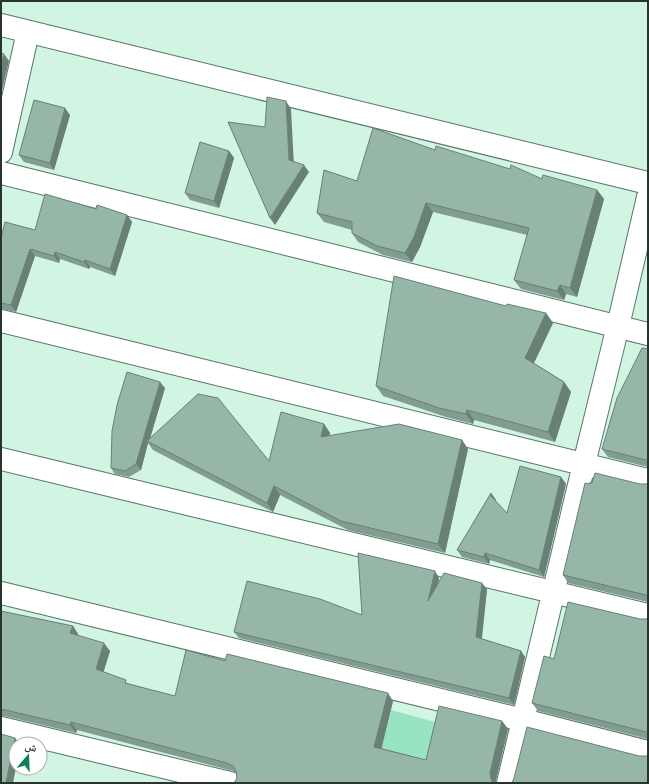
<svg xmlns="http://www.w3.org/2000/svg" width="649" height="784" viewBox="0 0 649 784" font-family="Signika,'Noto Naskh Arabic',sans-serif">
<rect width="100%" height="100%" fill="#d2f4e3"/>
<path fill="#98e3c0" d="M391,710L442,724L431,768L380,755Z"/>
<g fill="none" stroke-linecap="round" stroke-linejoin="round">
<defs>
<path id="minor" d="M1,25L648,183
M1,152L28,32
M1,173L648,334
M1,321L648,480
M1,459L648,615
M1,593L523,720L648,752
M1,728L230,783
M508,783L584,464L618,326L648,197"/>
</defs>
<use href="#minor" stroke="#567566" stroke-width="24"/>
<use href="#minor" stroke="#fff" stroke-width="22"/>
</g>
<path fill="#819d90" d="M70,115L54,170L24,162L19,155Z
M435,150L542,179L597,190L604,199L577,297L566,294L564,300L521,289L514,280L527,235L433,212L420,247L412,262L383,255L358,242L352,233V230L324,222L317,213L357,181Z
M229,151L234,158L219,208L190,200L185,193Z
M96,209L127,215L132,222L115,276L90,267L89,269L60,259L59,263L35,256L16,312L1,309V238L35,230Z
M546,313L553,323L534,363L564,382L571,392L555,442L474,420L473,424L446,417L383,396L376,386Z
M648,349V467L608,457L602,449Z
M165,388L150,438L269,461L324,424L330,433L329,436L462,440L468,449L445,553L348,530L280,495L273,512L271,511L153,450L148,443L141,470L129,477L115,474L111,468Z
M561,477L566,484L544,577L490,560L489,564L462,557L457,550L491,493L496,500V502L507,513Z
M592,483L640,484H646L648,483V602L568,583L563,575L590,484Z
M439,578L438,585L487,589L482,639L521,651L525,657L514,705L239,638L234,632L362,615Z
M1,611L73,626L78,634V636L110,651L103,672L129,684L175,696L225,661L393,701L381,748L426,760L502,721L508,729L496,780V783H234L237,778L236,773L233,771L77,730L76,733L4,716H1Z
M648,618V739L538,711L532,703L554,659L640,619H646Z"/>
<path fill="#698075" d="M4,54L9,61L1,95V66Z
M286,101L291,109L294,167L289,160Z
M65,108L70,115L54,170L50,163Z
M229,151L234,158L219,208L214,201Z
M304,165L309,172L275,225L270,218Z
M597,190L604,199L577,297L570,288Z
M426,203L433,212L420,247L412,262L405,253Z
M127,215L132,222L115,276L110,269Z
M30,249L35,256L16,312L11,305Z
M55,252L60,259L59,263L54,256Z
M85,260L90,267L89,269L84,262Z
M560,285L566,294L564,300L557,291Z
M546,313L553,323L532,367L525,358Z
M160,382L165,388L149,442L147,441L148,443L141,470L136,464Z
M564,382L571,392L555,442L548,432Z
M467,410L474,420L473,424L466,414Z
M324,424L330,433L327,446L321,437Z
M462,440L468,449L445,553L438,544Z
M561,477L566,484L544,577L539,570Z
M274,486L280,495L273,512L267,503Z
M491,493L496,500V503L491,496Z
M485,553L490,560L489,564L484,557Z
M435,571L439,578L433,607L428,601Z
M482,583L487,589L481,644L476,637Z
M73,626L78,634L76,641L70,633Z
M104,643L110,651L102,677L96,669Z
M521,651L525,657L514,705L509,698Z
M388,693L393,701L380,755L374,747Z
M502,721L508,729L496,780V783H493L491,779L490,773Z
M71,722L77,730L76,733L70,725Z
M15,738L20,744H16V768L13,783H6Z"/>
<path fill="#96b7a7" stroke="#698075" d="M1,53L4,54L1,66Z
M267,97L286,101L289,160L304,165L270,218L228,122L265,127Z
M34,100L65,108L50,163L19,155Z
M373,128L435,150L436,146L510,169L511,165L542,179L543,175L597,190L570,288L560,285L557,291L514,280L529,228L426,203L414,237L405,253L377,246L352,233V222L317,213L324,170L357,181Z
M200,142L229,151L214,201L185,193Z
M45,194L96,209L97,205L127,215L110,269L85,260L84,262L55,252L54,256L30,249L11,305L1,303V238L5,222L35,230Z
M394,276L506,306L507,304L546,313L525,358L564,382L548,432L467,410L466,414L439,408L376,386Z
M642,348L648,349V461L646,460L602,449L617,398Z
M127,372L160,382L136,464L125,471L111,468L112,431L117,405Z
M198,394L218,398L269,461L281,412L324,424L321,437L399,424L462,440L438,544L341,521L274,486L267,503L265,502L147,441Z
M520,466L561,477L539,570L485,553L484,557L457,550L491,493V496L507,513Z
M595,473L640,484H646L648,483V596L646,595L563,575L585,483L590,484V482L592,483Z
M358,553L435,571L428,601L444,573L482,583L476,637L521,651L509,698L234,632L247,581L320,599L362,615Z
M568,602L640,619H646L648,618V733L646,732L532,703L544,656L554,659Z
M1,611L73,626L70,633L104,643L96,669L126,680L125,683L175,696L186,650L225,661L227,654L388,693L374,747L426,760L439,706L502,721L490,773L491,779L493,783H234L237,778L236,771L233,766L227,763L71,722L70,725L1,709Z
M527,727L639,756H646L648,755V783H512L514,778Z
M1,734L15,738L6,783H1Z"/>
<rect width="649" height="784" fill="none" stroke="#28352f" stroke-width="4"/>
<g transform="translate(28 756) rotate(19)"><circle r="19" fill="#ffffff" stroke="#a9aeac"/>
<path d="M0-3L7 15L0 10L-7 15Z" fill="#107d59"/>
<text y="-6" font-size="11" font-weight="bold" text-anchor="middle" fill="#28352f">ش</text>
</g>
</svg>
